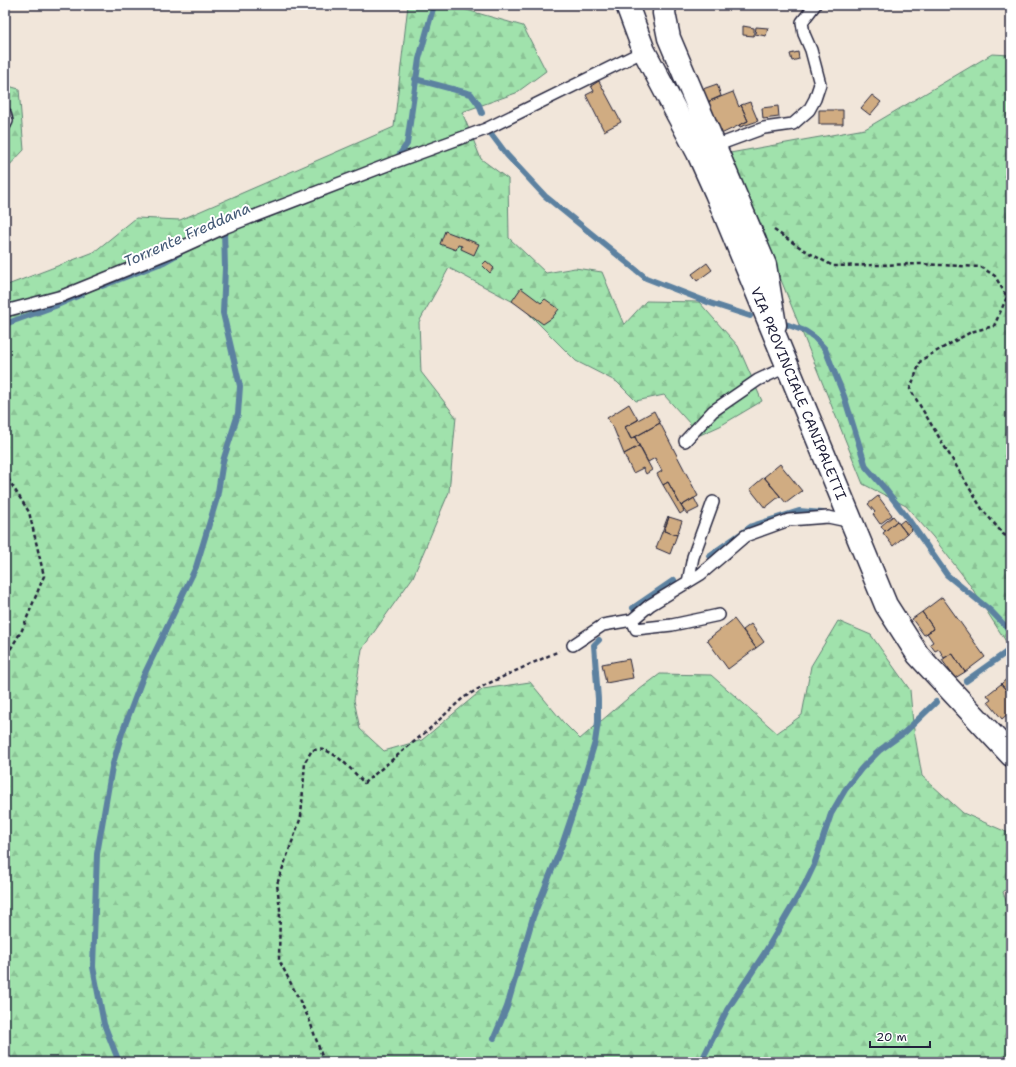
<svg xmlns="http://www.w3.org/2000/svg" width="1016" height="1067" viewBox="0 0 1016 1067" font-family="'Shantell Sans',sans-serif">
<defs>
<pattern id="forest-firs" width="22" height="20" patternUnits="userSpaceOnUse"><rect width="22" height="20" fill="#a0e2ac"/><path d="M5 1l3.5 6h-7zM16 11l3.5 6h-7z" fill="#8ac295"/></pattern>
</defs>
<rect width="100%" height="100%" fill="#f1e6da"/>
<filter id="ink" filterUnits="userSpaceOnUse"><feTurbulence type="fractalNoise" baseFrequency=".025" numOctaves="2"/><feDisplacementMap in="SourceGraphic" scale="8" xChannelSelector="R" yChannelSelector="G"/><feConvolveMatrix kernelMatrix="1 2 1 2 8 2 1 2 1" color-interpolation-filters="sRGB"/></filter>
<g filter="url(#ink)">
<path fill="url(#forest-firs)" stroke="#618274" d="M408,5H455L456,7L523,26L546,71L516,93L462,112L481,159L508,179L509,238L546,273L575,268L602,272L624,325L646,301L699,302L738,346L762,401L720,426L700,435L664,395L636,401L617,382L576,361L521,306L449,268L419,322L421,372L456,417L449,492L413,577L362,649L354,700L360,729L384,751L422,740L483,689L530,682L563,722L580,739L627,699L660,674L711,675L777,733L802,715L811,666L838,621L871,635L910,690L913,724L922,776L963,813L1011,834V885L1003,892L1011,915V1062H5V286L94,252L136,218L180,220L394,127Z
M992,54L1011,55V643H1007L968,582L933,537L906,506L863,484L730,153L865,129Z
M5,85L19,89L24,150L5,170Z"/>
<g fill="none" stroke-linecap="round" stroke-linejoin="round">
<path stroke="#5c81a0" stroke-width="6" d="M415,79L471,94L479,105L482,113
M489,131L507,155L545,196L646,278L710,303L750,316
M395,161L407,144L419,59L434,5
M102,286L164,262L180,253
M780,322L805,331L814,337L825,349L844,396L866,467L886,490L906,516L947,575L991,611L1011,632
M5,324L55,306L82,294
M709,556L752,526L799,511L823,513
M633,608L674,580
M966,681L1011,649
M494,1038L507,1007L533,917L562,845L580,792L595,742L598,722V699L594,645L599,640
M119,1062L104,1024L93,967L97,854L112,767L122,733L143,677L196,567L217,498L223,461L238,414L240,386L223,313L225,268L224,230
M701,1062L727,1010L764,954L804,886L814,865L831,814L845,790L861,769L880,750L905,732L936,702"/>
</g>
<path fill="#d0ac82" stroke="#22223b" d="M743,26L754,28V36L743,35Z
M756,27L768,28L766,36L755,34Z
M798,52L799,59L792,61L790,54Z
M599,81L621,122L604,131L586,95L594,91L591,86Z
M717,84L721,96L705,103L700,90Z
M733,92L739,107L741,105L748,121L717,136L705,103Z
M872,95L881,102L870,115L861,108Z
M750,102L758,121L740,127L739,125L748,121L741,105Z
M778,106L779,117L763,119L762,108Z
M819,110H843V124H819Z
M445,231L479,244L474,255L461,249L462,246L458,245L456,250L440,244Z
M486,261L494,268L490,273L482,265Z
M707,263L712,270L697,281L692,274Z
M521,288L541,303L545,299L559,309L552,318L543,324L512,301Z
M629,404L638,420L625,427L631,439L635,437L639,446L624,454L614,429L607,418Z
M654,411L660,423L631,439L625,427Z
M660,423L698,496L681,506L668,482L663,485L657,474L662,471L655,458L648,462L635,437Z
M639,446L652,470L646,474L643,468L633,473L624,454Z
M780,464L802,491L786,503L764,477Z
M764,477L780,496L765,508L750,489Z
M668,482L684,511L680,514L663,485Z
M878,496L892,515L880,524L873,514L875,512L868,504Z
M694,498L699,508L687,514L681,506Z
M668,516L669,517L664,531L677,535L670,554L656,548Z
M893,516L897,521L885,531L881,526Z
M669,517L682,521L677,535L664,531Z
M904,520L912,530L907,534L899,524Z
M897,521L907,534L893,546L883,533Z
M942,597L985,657L965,672L952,653L944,658L939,649L935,651L930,644L933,642L927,633L934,629L922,612Z
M922,612L934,629L924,635L912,619Z
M734,619L756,648L728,669L707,640Z
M751,624L764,642L756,648L743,630Z
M952,653L965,672L955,678L942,660Z
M629,659L633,678L606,683L602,664Z
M1011,675V696L1001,684Z
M1001,684L1011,696V711L1002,719L988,702L991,700L987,695Z"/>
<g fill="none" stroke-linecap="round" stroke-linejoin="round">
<defs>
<path id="service" d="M5,113L7,121L5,125
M715,146L764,128L793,124L809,110L815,99L820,84L811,50L804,34L802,22L815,5
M5,311L62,296L173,251L226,227L395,162L486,129L644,51
M685,441L713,411L758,380L788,366
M688,582L693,557L713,502
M719,615L672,625L636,629L632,620L650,605L701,574L745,536L789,520L828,517L852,522
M573,645L603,625L632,620"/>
<path id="minor" d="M665,5L664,13L669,38L765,265L775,325"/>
<g id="secondary">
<path id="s1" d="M627,5L644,51L698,153L716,193L886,605L918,655L1011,755"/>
</g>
</defs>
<use href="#service" stroke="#22223b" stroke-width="14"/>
<use href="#minor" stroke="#22223b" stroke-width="25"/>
<use href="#secondary" stroke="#22223b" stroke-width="25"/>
<path stroke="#22223b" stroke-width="2.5" stroke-dasharray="4 3" stroke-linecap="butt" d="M774,230L804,250L833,266L921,264L981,267L995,276L1007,297L994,326L971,332L921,360L910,389L982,509L1003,534L1011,539
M5,472L10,482L29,512L44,576L22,630L5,658
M324,1062L309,1019L279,960L280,909L277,884L301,817L305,762L312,750C315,750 321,749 324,750C338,754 354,772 364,783L427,731L463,698L485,685L559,651"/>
<use href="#service" stroke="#fff" stroke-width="11"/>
<use href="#minor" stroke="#fff" stroke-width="22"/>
<use href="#secondary" stroke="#fff" stroke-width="22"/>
</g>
</g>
<g text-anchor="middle" stroke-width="4" stroke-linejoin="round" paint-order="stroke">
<g font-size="14" fill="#22223b" stroke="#fff">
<text dy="5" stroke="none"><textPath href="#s1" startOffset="425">VIA PROVINCIALE CANIPALETTI</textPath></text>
</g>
<g font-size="15" font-style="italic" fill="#445a76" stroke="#fff">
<text transform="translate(187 235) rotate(-24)" y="5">Torrente Freddana</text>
</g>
</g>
<rect width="1016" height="1067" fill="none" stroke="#fff" stroke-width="20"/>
<rect x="10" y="10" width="996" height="1047" fill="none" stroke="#22223b" stroke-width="1.5" filter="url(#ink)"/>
<path d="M870 1041v6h60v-6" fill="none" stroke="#22223b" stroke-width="2"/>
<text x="876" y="1041" font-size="12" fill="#22223b" stroke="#ffffff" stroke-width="3" paint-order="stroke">20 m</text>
</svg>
